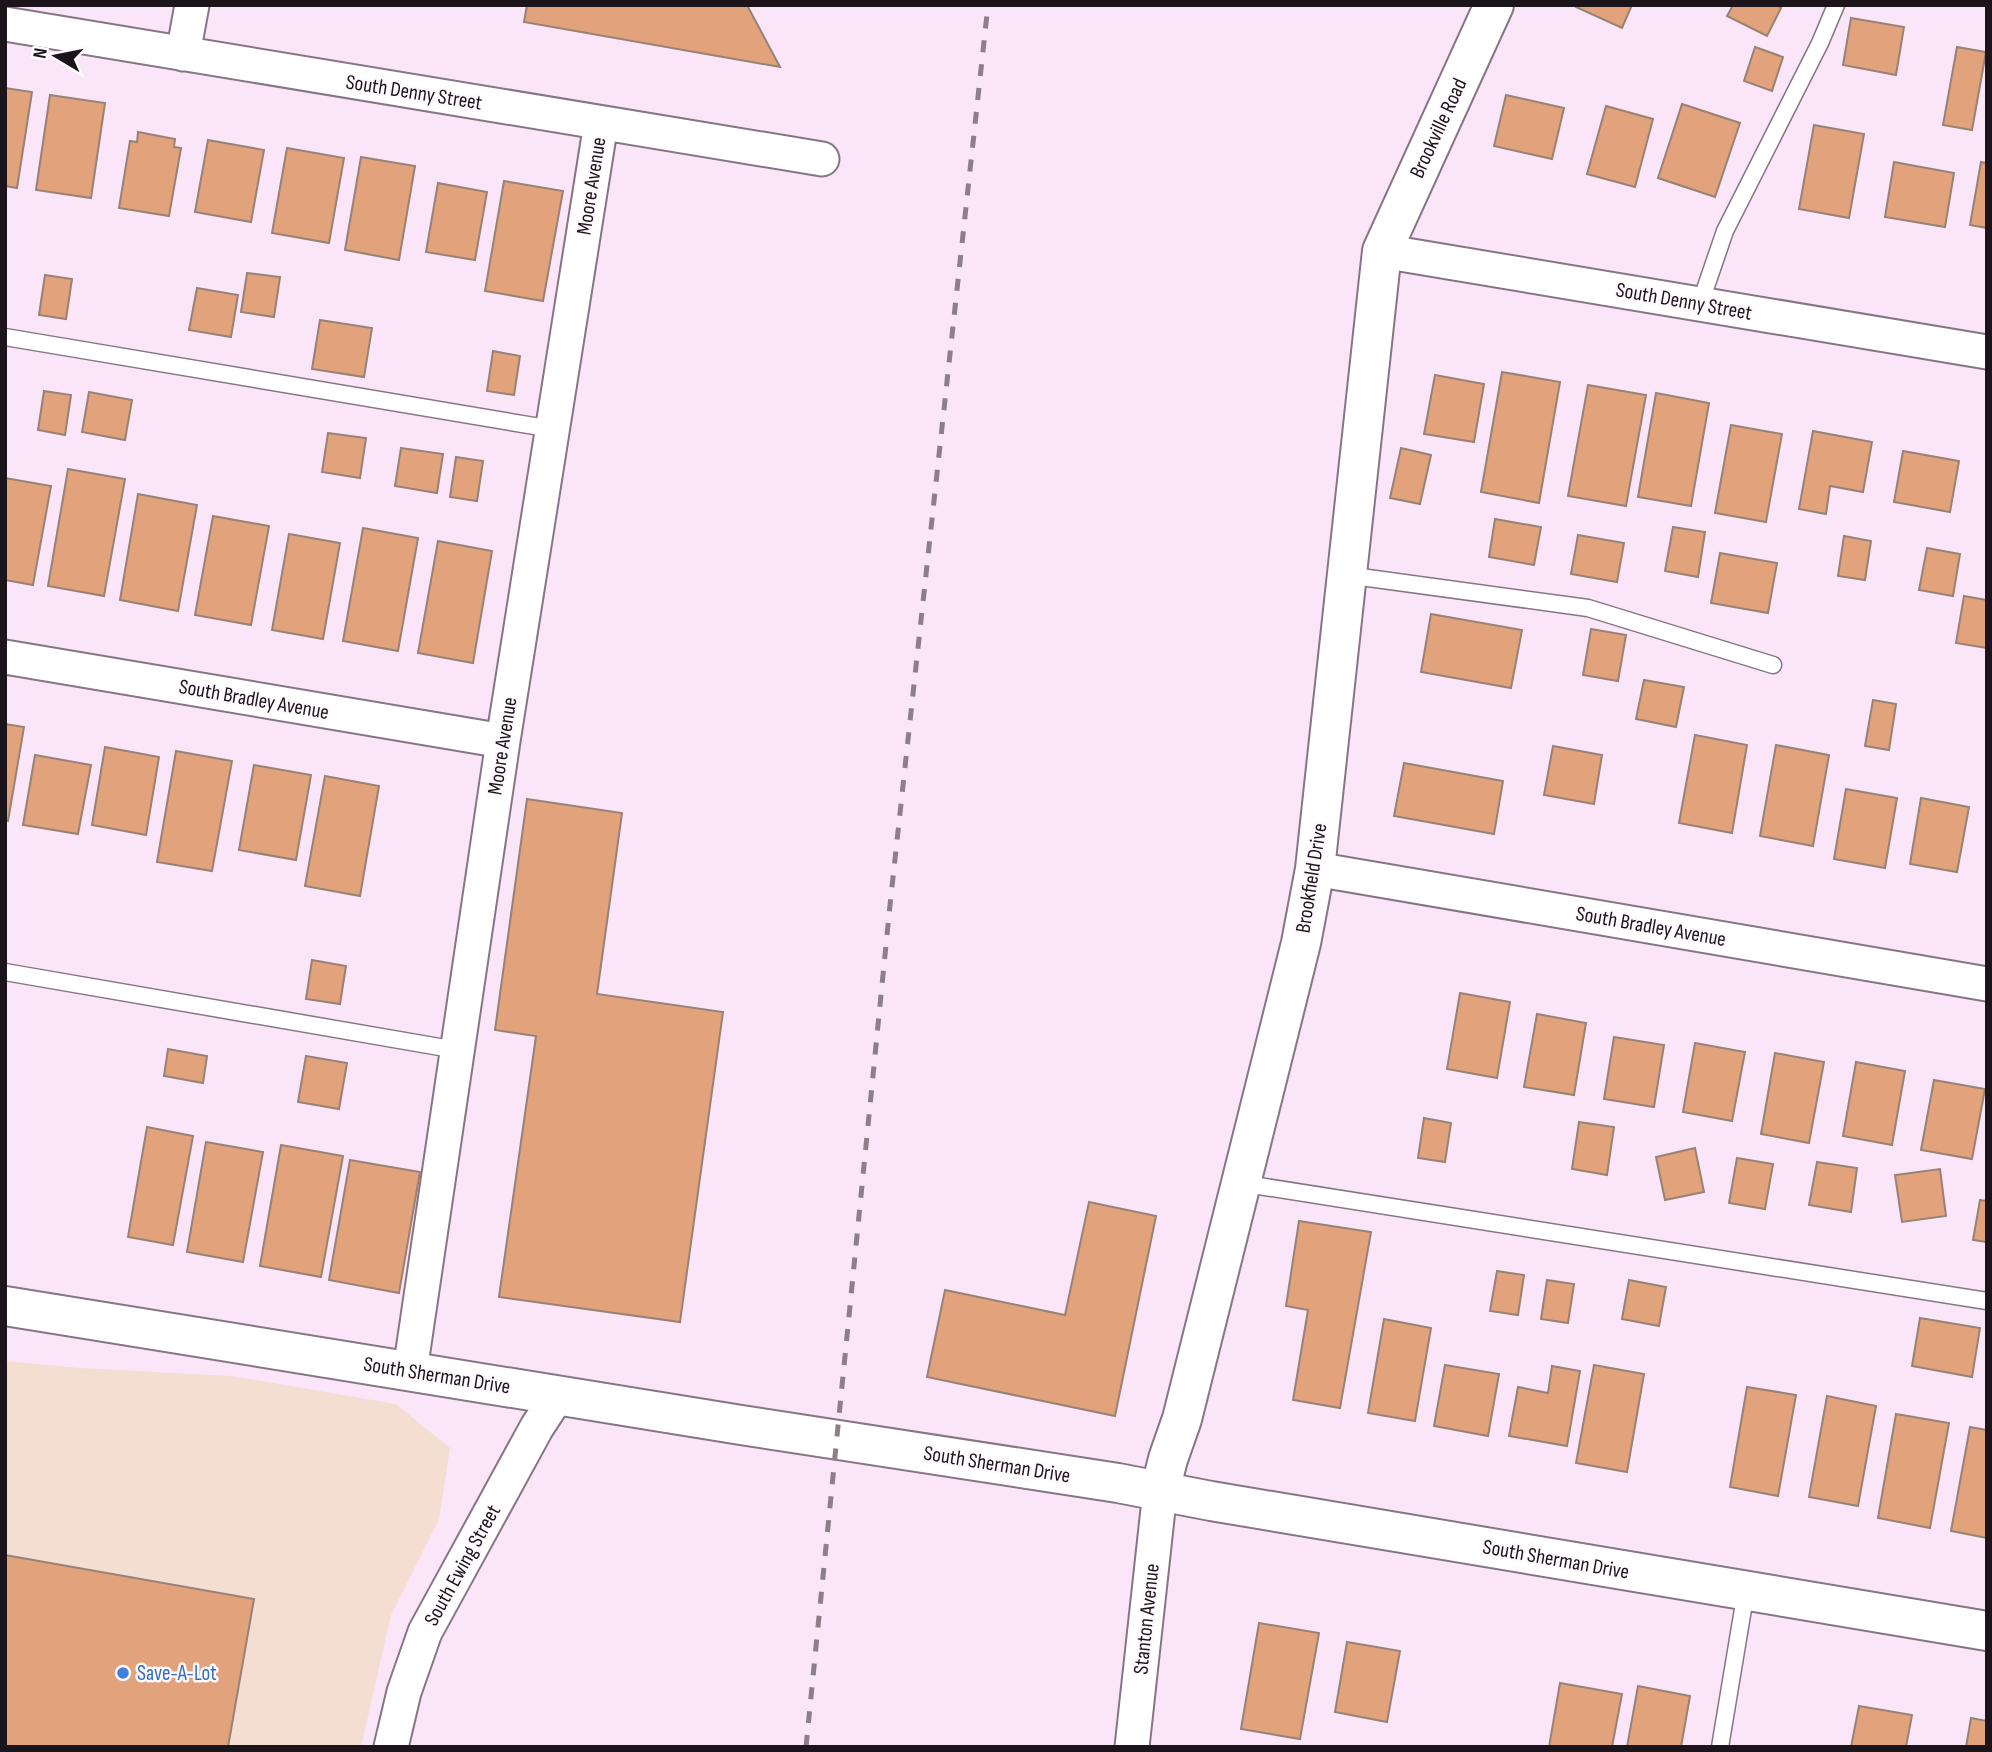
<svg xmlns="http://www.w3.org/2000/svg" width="1992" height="1752" viewBox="0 0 1992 1752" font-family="'Sofia Sans Condensed',sans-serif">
<rect width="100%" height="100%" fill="#fae6f8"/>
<path fill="#f4ded1" d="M5,1361L79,1368L232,1376L396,1404L450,1448L439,1519L391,1615L361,1747H5Z"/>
<path fill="#e2a27b" stroke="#978275" stroke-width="2" d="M527,5H747L780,67L524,22Z
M1577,5H1632L1622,28L1576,7Z
M1733,5H1776L1781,8L1767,36L1727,16Z
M1851,18L1904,27L1896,75L1843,65Z
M1755,47L1783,57L1772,91L1744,81Z
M1957,47L1986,52L1972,130L1943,125Z
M5,88L32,92L17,188L5,186Z
M50,95L105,103L91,198L36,190Z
M1506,95L1564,108L1552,159L1494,146Z
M1682,104L1740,123L1715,197L1658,178Z
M1606,106L1653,119L1635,187L1587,174Z
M1814,125L1864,134L1849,218L1799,209Z
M138,132L175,139L174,147L181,148L169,216L119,208L130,141L137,142Z
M208,140L264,150L251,222L195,212Z
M287,148L344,158L329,243L272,233Z
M361,157L415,166L399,260L345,250Z
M1894,162L1954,173L1945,227L1885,217Z
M1981,162L1987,163V228L1970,225Z
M504,181L563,191L543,301L485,291Z
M438,183L487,192L475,260L426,252Z
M247,273L280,277L274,317L241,312Z
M45,275L72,279L66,319L39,315Z
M197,288L238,295L231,337L189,330Z
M320,320L372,328L364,377L312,369Z
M493,351L520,356L514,395L487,391Z
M1502,372L1560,382L1539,503L1481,492Z
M1435,375L1484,384L1474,442L1424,434Z
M1588,385L1646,395L1626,506L1568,496Z
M44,391L71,395L65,435L38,430Z
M89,392L132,400L125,440L82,432Z
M1656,393L1709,403L1691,506L1638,497Z
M1731,425L1782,434L1766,522L1715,513Z
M1813,431L1872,442L1863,492L1830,486L1826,514L1799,509Z
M328,433L366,438L360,478L322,472Z
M401,448L443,454L437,493L395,486Z
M1401,448L1431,455L1420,504L1390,498Z
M1903,451L1959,461L1950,512L1894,502Z
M456,457L483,461L477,501L450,497Z
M68,469L125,479L104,596L48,586Z
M5,478L51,486L33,585L5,580Z
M138,494L197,505L178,611L120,600Z
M213,516L269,526L251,625L195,615Z
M1495,519L1541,527L1534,565L1489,557Z
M1673,527L1705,532L1698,577L1665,571Z
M363,528L418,538L398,651L343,641Z
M289,534L340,543L323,639L272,630Z
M1578,535L1624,543L1617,582L1571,574Z
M1844,536L1871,541L1865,580L1838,576Z
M438,541L492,551L473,663L418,653Z
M1927,548L1960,554L1953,596L1919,590Z
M1720,553L1777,563L1768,613L1711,603Z
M1964,596L1987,600V648L1956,643Z
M1431,614L1522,630L1511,688L1421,672Z
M1591,629L1626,635L1618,681L1583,675Z
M1644,680L1684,687L1676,727L1636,719Z
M1873,700L1896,704L1889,750L1865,746Z
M5,724L24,727L8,821L5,820Z
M1695,735L1747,745L1732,833L1679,823Z
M1776,745L1829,755L1813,846L1760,836Z
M1553,746L1602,755L1594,804L1544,795Z
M105,747L159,757L146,835L92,825Z
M176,751L232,761L212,871L157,862Z
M35,755L91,765L78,834L23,825Z
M1404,763L1503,781L1494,834L1394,816Z
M254,765L311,775L296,860L239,850Z
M325,776L379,786L360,896L305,886Z
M1846,789L1897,798L1885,868L1834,859Z
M1921,798L1969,807L1957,872L1910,864Z
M527,799L622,813L597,994L723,1012L680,1322L499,1297L536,1036L495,1030Z
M312,960L346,966L340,1004L306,999Z
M1460,993L1510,1002L1497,1078L1447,1069Z
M1537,1014L1586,1023L1574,1095L1524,1087Z
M1614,1037L1664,1045L1654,1107L1604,1099Z
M1695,1043L1745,1052L1732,1121L1683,1112Z
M168,1049L207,1056L203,1083L164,1076Z
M1775,1053L1824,1062L1809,1143L1761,1134Z
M306,1056L347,1063L339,1109L298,1102Z
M1856,1062L1905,1071L1892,1145L1843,1136Z
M1934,1080L1985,1089L1972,1159L1921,1150Z
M1424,1118L1451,1123L1445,1162L1418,1158Z
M1579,1122L1614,1127L1607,1175L1572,1169Z
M147,1127L193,1136L173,1245L128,1237Z
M206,1142L263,1152L243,1262L187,1252Z
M281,1145L343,1156L321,1277L260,1266Z
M1695,1148L1704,1192L1665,1200L1656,1157Z
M1737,1158L1773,1164L1765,1209L1729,1203Z
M350,1160L420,1172L399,1293L329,1280Z
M1817,1162L1857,1168L1851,1212L1809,1205Z
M1940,1169L1946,1216L1902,1222L1895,1175Z
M1980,1200L1987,1201V1242L1973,1240Z
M1089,1202L1156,1216L1115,1416L927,1377L945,1290L1065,1315Z
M1299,1221L1371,1232L1340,1408L1293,1400L1308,1310L1286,1306Z
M1497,1271L1524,1275L1518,1315L1490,1311Z
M1547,1280L1574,1284L1568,1323L1541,1319Z
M1629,1280L1666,1287L1659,1326L1622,1319Z
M1920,1318L1980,1328L1972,1377L1912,1366Z
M1384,1319L1431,1328L1415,1421L1368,1413Z
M1445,1365L1499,1374L1488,1436L1434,1426Z
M1594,1365L1644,1374L1627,1472L1576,1463Z
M1552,1366L1580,1371L1567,1446L1509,1436L1518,1387L1548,1393Z
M1747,1387L1796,1395L1778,1496L1730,1487Z
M1827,1396L1876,1406L1858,1506L1809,1497Z
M1896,1414L1949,1423L1930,1528L1878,1518Z
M1970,1427L1987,1430V1538L1951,1531Z
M5,1555L254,1599L228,1747H5Z
M1259,1623L1319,1633L1300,1739L1241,1729Z
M1347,1642L1400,1651L1387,1722L1335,1712Z
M1560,1683L1622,1694L1612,1747H1549Z
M1638,1686L1690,1696L1681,1747H1627Z
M1859,1706L1912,1715L1906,1747H1851Z
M1971,1718L1987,1721V1747H1966Z"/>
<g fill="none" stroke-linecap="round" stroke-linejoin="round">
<defs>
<path id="service" d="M1700,304L1725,231L1820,43L1836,5
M5,337L552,429
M1346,575L1588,608L1773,665
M5,972L457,1050
M1240,1183L1987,1301
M1720,1747L1746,1591"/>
<path id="minor" d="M5,24L822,159
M183,54L192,5
M1382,251L1987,352
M5,657L503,741
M1315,869L1987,984
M410,1371L503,741L601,123
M391,1747L404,1692L425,1632L537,1427L558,1395
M1132,1747L1160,1491"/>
<path id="tertiary" d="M1160,1491L1168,1459L1182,1419L1301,943L1315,869L1382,251L1494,5"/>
<path id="secondary" d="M5,1306L741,1425L1118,1483L1211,1501L1987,1631"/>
</defs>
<use href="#service" stroke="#877585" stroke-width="19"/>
<use href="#minor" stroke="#877585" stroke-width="37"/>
<use href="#tertiary" stroke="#877585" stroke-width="42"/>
<use href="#secondary" stroke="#877585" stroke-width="42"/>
<use href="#service" stroke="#fff" stroke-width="16"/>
<use href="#minor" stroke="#fff" stroke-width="33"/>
<use href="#tertiary" stroke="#fff" stroke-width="38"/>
<use href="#secondary" stroke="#fff" stroke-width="38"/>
<path stroke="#8c7f8b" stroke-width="5" stroke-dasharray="12 12" stroke-linecap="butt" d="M806,1747L890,905L988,5"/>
</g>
<circle fill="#3f7fe0" stroke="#fdf9fc" stroke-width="2.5" cx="123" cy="1673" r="7"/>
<g text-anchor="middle" stroke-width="5" stroke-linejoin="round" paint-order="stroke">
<g font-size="21" fill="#1b141a" stroke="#fdf9fc">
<text transform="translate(414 92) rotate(9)" y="7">South Denny Street</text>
<text transform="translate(1438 128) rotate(-65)" y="7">Brookville Road</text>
<text transform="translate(591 186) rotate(-81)" y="7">Moore Avenue</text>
<text transform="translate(1684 301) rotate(10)" y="7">South Denny Street</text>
<text transform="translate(254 699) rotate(10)" y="7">South Bradley Avenue</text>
<text transform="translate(502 746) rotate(-81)" y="7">Moore Avenue</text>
<text transform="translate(1311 878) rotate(-81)" y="7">Brookfield Drive</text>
<text transform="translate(1651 926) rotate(10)" y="7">South Bradley Avenue</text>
<text transform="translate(437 1375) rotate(9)" y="7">South Sherman Drive</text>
<text transform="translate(997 1464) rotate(9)" y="7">South Sherman Drive</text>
<text transform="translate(1556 1559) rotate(10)" y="7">South Sherman Drive</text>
<text transform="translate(462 1565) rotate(-61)" y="7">South Ewing Street</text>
<text transform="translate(1146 1619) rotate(-84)" y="7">Stanton Avenue</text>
</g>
<g font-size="21" fill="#366cbe" stroke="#fdf9fc" text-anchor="start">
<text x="137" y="1680">Save-A-Lot</text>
</g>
</g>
<rect width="1992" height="1752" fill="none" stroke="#1b141a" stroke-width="14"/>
<g transform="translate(56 56) rotate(280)" stroke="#fdf9fc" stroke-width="5" paint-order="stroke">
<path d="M0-5L12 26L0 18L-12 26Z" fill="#1b141a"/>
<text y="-10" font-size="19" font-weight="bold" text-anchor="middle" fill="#1b141a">N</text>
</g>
</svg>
